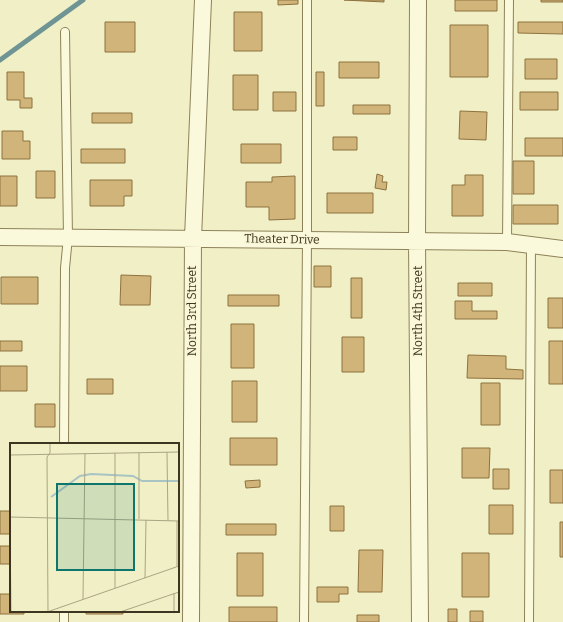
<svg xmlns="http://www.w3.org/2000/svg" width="563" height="622" viewBox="0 0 563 622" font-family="Bitter,serif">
<rect width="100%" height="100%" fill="#f1efc6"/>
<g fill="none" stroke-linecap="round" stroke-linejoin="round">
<path stroke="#6e9493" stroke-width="5" d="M0,60L83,0"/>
</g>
<path fill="#d1b47a" stroke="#8e723f" d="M278,0H298V4L278,5Z
M344,0H384V2Z
M455,0H497V11H455Z
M541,0H563V2H541Z
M234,12H262V51H234Z
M105,22H135V52H105Z
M518,22H563V34L518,33Z
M450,25H488V77H450Z
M525,59H557V79H525Z
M339,62H379V78H339Z
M7,72H24V98H32V108H20V100H7Z
M316,72H324V106H316Z
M233,75H258V110H233Z
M273,92H296V111H273Z
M520,92H558V110H520Z
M353,105H390V114H353Z
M460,111L487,112L486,140L459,139Z
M92,113H132V123H92Z
M2,131H23V141H30V159H2Z
M333,137H357V150H333Z
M525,138H563V156H525Z
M241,144H281V163H241Z
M81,149H125V163H81Z
M513,161H534V194H513Z
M36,171H55V198H36Z
M377,174L383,176L382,182H387L386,190L375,188Z
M465,175H483V216H452V185H465Z
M0,176H17V206H0Z
M295,176V219L269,220V207H246V182H272V177Z
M90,180H132V196H124V206H90Z
M327,193H373V213H327Z
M513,205H558V224H513Z
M314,266H331V287H314Z
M121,275L151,276L150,305H120Z
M1,277H38V304H1Z
M351,278H362V318H351Z
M458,283H492V296H458Z
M228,295H279V306H228Z
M548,298H563V328H548Z
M455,301H472V311H497V319H455Z
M231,324H254V368H231Z
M342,337H364V372H342Z
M0,341H22V351H0Z
M549,341H563V384H549Z
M468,355L506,356V369L523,370V379L467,378Z
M0,366H27V391H0Z
M87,379H113V394H87Z
M232,381H257V422H232Z
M481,383H500V425H481Z
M35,404H55V427H35Z
M230,438H277V465H230Z
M462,448H490L489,478H462Z
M493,469H509V489H493Z
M550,470H563V503H550Z
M260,480V487L246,488L245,481Z
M489,505H513V534H489Z
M330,506H344V531H330Z
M0,511H11V534H0Z
M560,522H563V557H560Z
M226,524H276V535H226Z
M0,546H11V564H0Z
M359,550H383L382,592H358Z
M237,553H263V596H237Z
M462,553H489V597H462Z
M317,587H348V594H339V602H317Z
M0,594H11V611H24V614H0Z
M229,607H277V622H229Z
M448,609H457V622H448Z
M86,611H123V614H86Z
M470,611H483V622H470Z
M357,615H379V622H357Z"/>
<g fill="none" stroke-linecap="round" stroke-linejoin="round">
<defs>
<path id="lane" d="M507,242L509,0
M64,444L65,268L68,237L65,32
M64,622V611
M304,622L307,240V0
M529,622L531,245"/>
<path id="street" d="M418,0L417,241L420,622
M0,237L507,242L563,249
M191,622L193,238L203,0"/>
</defs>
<use href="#lane" stroke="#8e825a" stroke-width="10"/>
<use href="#street" stroke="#8e825a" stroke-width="18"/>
<use href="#lane" stroke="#fbf9db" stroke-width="8"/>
<use href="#street" stroke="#fbf9db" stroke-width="16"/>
</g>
<g text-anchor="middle" stroke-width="3" stroke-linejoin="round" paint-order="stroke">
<g font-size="12" fill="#3d351f" stroke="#f8f6d7">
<text transform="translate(282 239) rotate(1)" y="4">Theater Drive</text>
<text transform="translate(192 311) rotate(-90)" y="4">North 3rd Street</text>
<text transform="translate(418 311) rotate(-90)" y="4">North 4th Street</text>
</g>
</g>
<g transform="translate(10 443)">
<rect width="169" height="169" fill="#f1efc6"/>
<path fill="none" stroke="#a8c4c3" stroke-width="2" d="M41,54L70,33L81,31L123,33L132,38H169"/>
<path fill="none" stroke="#a9a583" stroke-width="1" d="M157,9L158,78M105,10V145M0,50V12L169,9M0,74L169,78M129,76V10M0,86L1,169M167,123V78M135,135L136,77M164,150V169M73,156L75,10M37,169L169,123M38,169L37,14L40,10V0M110,169L169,149"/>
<path fill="#0f766e" fill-opacity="0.15" stroke="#0f766e" stroke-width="2" d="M47,41H124V127H47Z"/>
<rect width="169" height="169" fill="none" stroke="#3d351f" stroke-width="2"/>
</g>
</svg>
